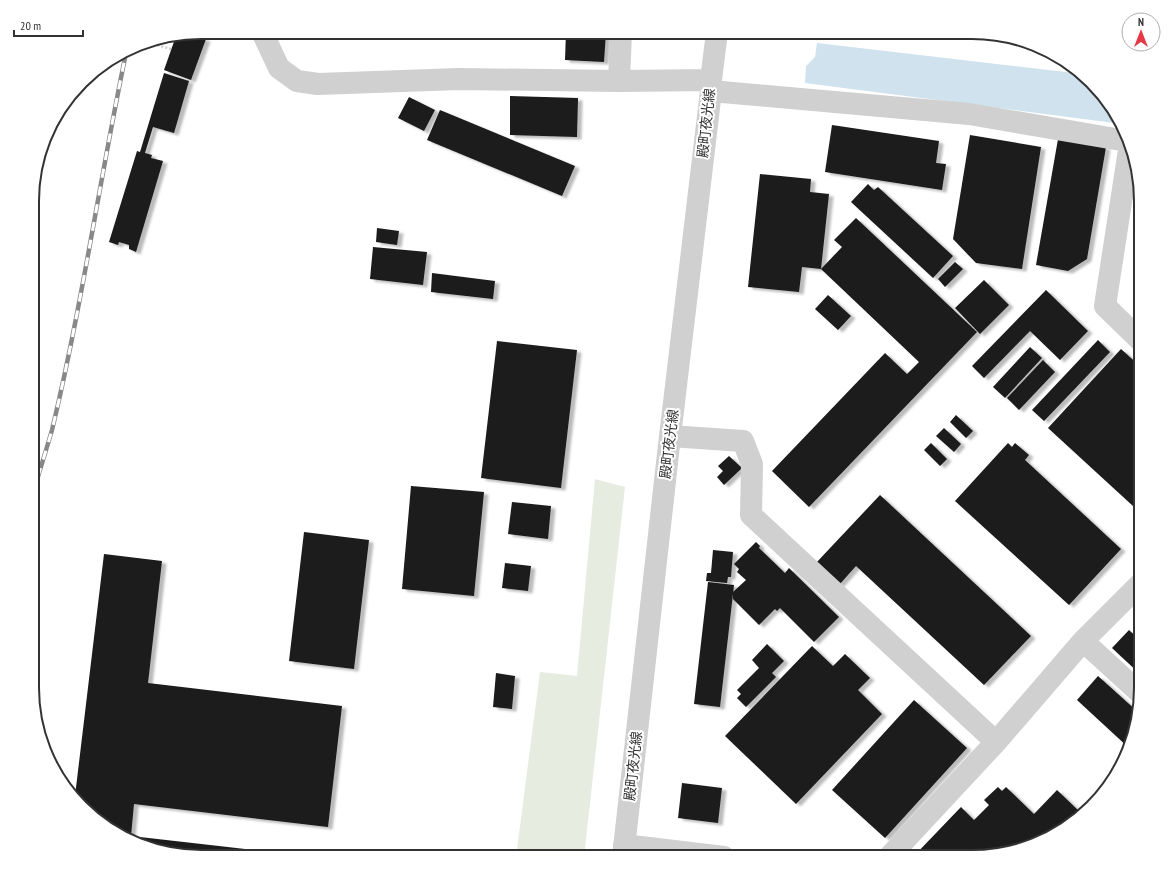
<svg xmlns="http://www.w3.org/2000/svg" width="1173" height="889" viewBox="0 0 1173 889" font-family="'PT Sans Narrow','Noto Sans JP',sans-serif">
<defs>
<filter id="shadow"><feDropShadow dx="4.5" dy="2.5" stdDeviation="1" flood-color="#0004"/></filter>
</defs>
<rect width="100%" height="100%" fill="#fff"/>
<path fill="#e6ecdf" d="M595,479L625,487L584,857H516L540,672L577,676Z"/>
<path fill="#cfe2ee" d="M817,43L1083,74L1122,124L805,83L806,66L815,57Z"/>
<path fill="#1a1a1a" filter="url(#shadow)" d="M566,32H606L604,62L565,60Z
M190,34L206,39L191,80L164,70L176,36Z
M164,73L189,81L174,133L153,127L145,153L152,155L151,158L163,161L136,252L129,249V245L119,242L118,245L109,242L137,151L140,152Z
M510,96L578,98L577,137L510,135Z
M409,97L435,110L424,131L398,118Z
M440,110L575,166L562,196L427,140Z
M832,125L939,141L936,163L946,164L942,190L825,172Z
M970,135L1041,147L1022,269L976,263L953,239Z
M1058,139L1106,147L1087,259L1068,271L1036,265Z
M760,174L811,179L810,192L829,194L821,269L802,267L799,292L748,287Z
M868,184L874,190L878,187L953,256L933,278L851,202Z
M856,218L977,332L809,507L772,471L885,353L907,374L919,362L821,269L842,247L834,240Z
M377,228L399,231L397,245L376,242Z
M373,247L427,252L423,285L370,279Z
M955,262L963,269L945,287L938,279Z
M432,273L495,281L493,299L431,292Z
M984,280L1009,305L980,334L955,308Z
M1046,290L1088,331L1060,360L1030,331L984,378L972,366Z
M828,295L851,316L838,330L815,309Z
M1098,340L1110,352L1044,421L1032,410Z
M497,341L577,350L561,488L481,478Z
M1030,347L1042,358L1005,398L993,387Z
M1121,349L1141,367V498L1133,506L1048,428Z
M1043,360L1055,372L1019,410L1007,398Z
M956,415L973,431L966,438L950,422Z
M944,428L961,444L954,452L936,436Z
M931,443L947,459L940,466L924,450Z
M1008,443L1012,447L1015,443L1029,455L1025,460L1121,549L1069,605L955,501Z
M729,456L742,468L724,485L717,477L723,471L718,466Z
M411,486L484,492L474,596L402,589Z
M880,495L1031,636L984,685L856,566L839,585L816,563Z
M512,502L551,506L548,539L508,534Z
M304,532L369,540L354,669L289,661Z
M756,542L760,546L759,548L785,573L789,568L839,617L814,642L780,608L777,611L775,609L759,625L733,599V592L746,580L737,572L739,569L734,564Z
M713,550L733,552L731,577H728L727,583L706,581L707,573H711Z
M104,554L162,561L148,683L342,706L328,827L134,804L131,836L305,856V857H190L137,844L90,815L75,796Z
M505,563L531,566L528,591L502,588Z
M708,582L734,585L720,707L694,704Z
M1129,630L1141,641V675L1112,648Z
M767,644L784,661L772,673L776,677L746,707L737,698L741,694L737,690L759,668L752,660Z
M812,646L833,666L845,654L870,678L858,690L882,714L796,804L725,736Z
M496,673L515,676L512,709L493,707Z
M1098,676L1138,712L1129,748L1077,700Z
M914,700L967,748L885,838L832,790Z
M682,783L722,788L718,823L678,818Z
M998,787L1002,791L1006,787L1034,814L1057,790L1081,813L1046,840L972,857H913L961,807L974,820L989,805L984,800Z"/>
<g fill="none" stroke-linecap="round" stroke-linejoin="round">
<path stroke="#cdcdcd" stroke-width="2.5" stroke-dasharray="2 2" stroke-linecap="butt" d="M146,42L171,49"/>
<path stroke="#d0d0d0" stroke-width="22" d="M264,32V36L279,68L297,81L318,84L459,79L619,81L711,80
M619,81L621,32
M711,91L969,114L1127,141
M1129,150L1105,306L1141,341
M670,436L743,441L752,464L751,515L996,742
M1083,641L1141,694
M624,845L724,857
M623,857L670,436L711,91V80L717,32
M889,857L996,742L1083,641L1141,583"/>
<defs>
<path id="rail" d="M33,494C39,472 46,451 52,430C82,305 100,178 126,53"/>
</defs>
<use href="#rail" stroke="#888" stroke-width="4.5"/>
<use href="#rail" stroke="#fff" stroke-width="3" stroke-dasharray="9" stroke-linecap="butt"/>
</g>
<g text-anchor="middle" stroke-width="4" stroke-linejoin="round" paint-order="stroke">
<g font-size="14" fill="#333" stroke="#fff">
<text transform="translate(706 123) rotate(-84)" y="5">殿町夜光線</text>
<text transform="translate(669 444) rotate(-83)" y="5">殿町夜光線</text>
<text transform="translate(633 766) rotate(-84)" y="5">殿町夜光線</text>
</g>
</g>
<path d="M0 0H1173V889H0ZM201 39H972A162 162 0 0 1 1134 201V688A162 162 0 0 1 972 850H201A162 162 0 0 1 39 688V201A162 162 0 0 1 201 39Z" fill="#fff" fill-rule="evenodd"/>
<path fill="none" stroke="#333" stroke-width="2" d="M201 39H972A162 162 0 0 1 1134 201V688A162 162 0 0 1 972 850H201A162 162 0 0 1 39 688V201A162 162 0 0 1 201 39Z"/>
<g transform="translate(1141 32)"><circle r="19" fill="#ffffff" stroke="#adadad"/>
<path d="M0-3L7 15L0 10L-7 15Z" fill="#e63946"/>
<text y="-6" font-size="11" font-weight="bold" text-anchor="middle" fill="#333333">N</text>
</g>
<path d="M14 30v6h69v-6" fill="none" stroke="#333333" stroke-width="2"/>
<text x="20" y="30" font-size="12" fill="#333333" stroke="#ffffff" stroke-width="3" paint-order="stroke">20 m</text>
</svg>
